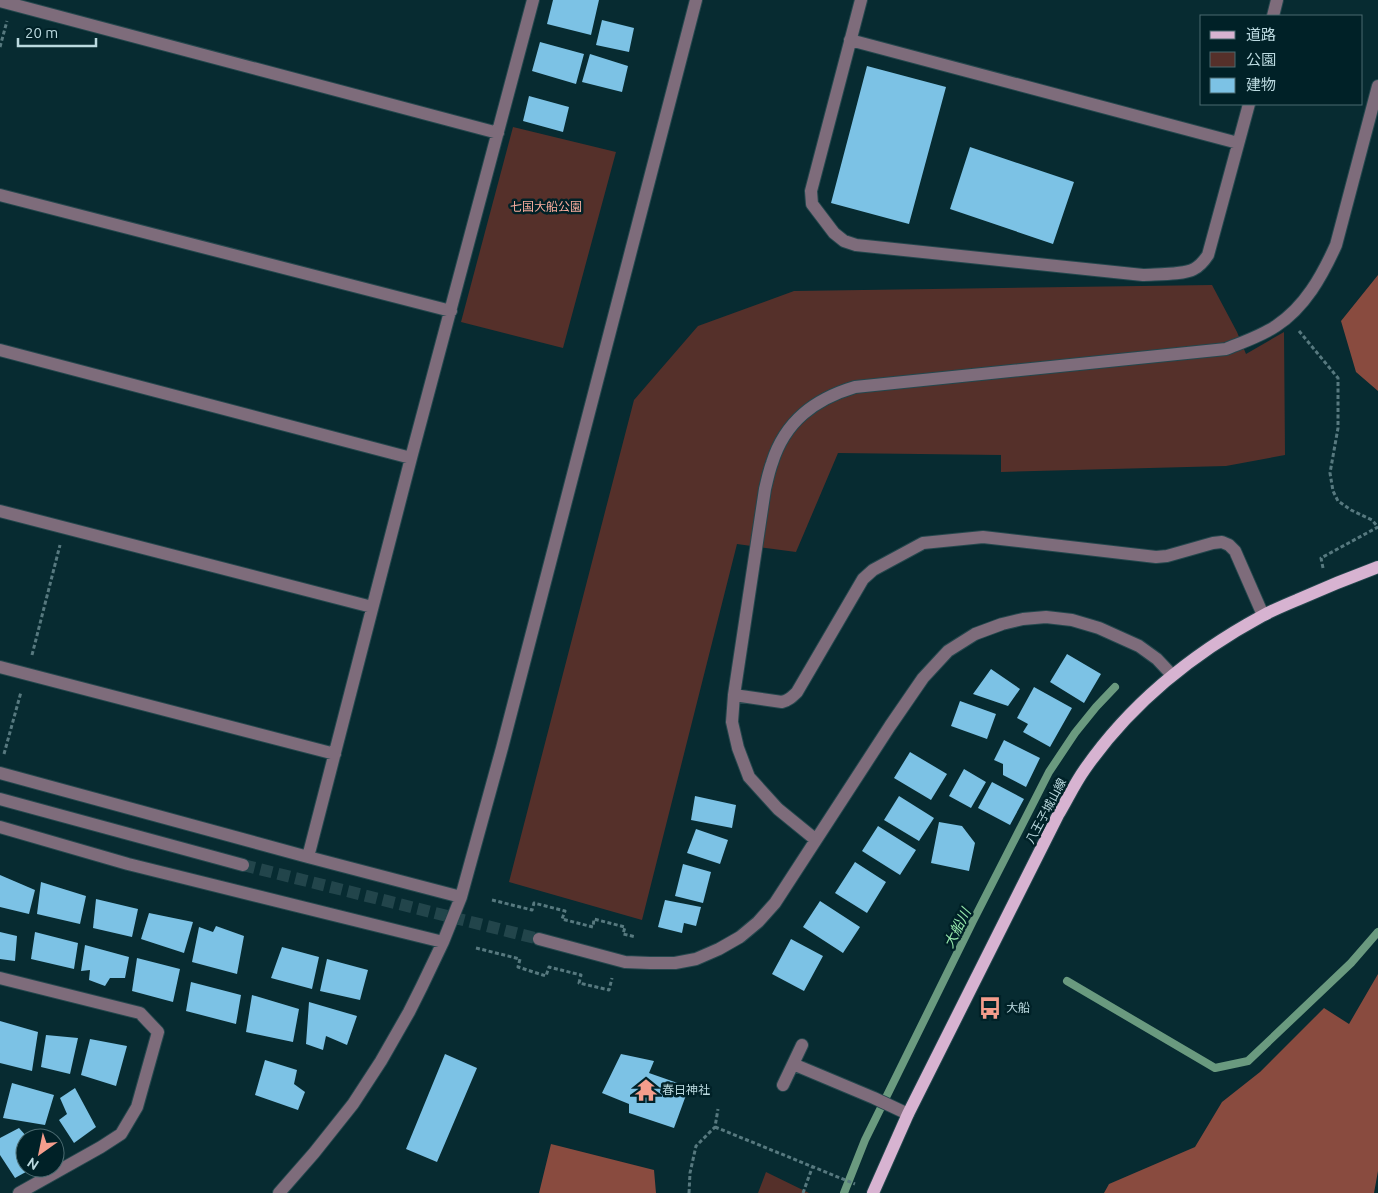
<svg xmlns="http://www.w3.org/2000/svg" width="1378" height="1193" viewBox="0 0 1378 1193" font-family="Ubuntu,'Noto Sans JP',sans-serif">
<rect width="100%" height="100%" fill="#072b31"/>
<path fill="#55302a" d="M513,127L616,152L563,348L461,322Z
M1212,285L1237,332L1246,354L1284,332L1285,455L1226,466L1001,472V455L838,453L796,552L737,544L642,920L509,882L634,400L698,326L794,291Z
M766,1172L809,1193H758Z"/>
<path fill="#894b3f" d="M1378,275V391L1356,372L1341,321Z
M1378,974V1171L1374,1193H1104L1109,1184L1195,1147L1222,1102L1260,1072L1324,1008L1349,1024Z
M551,1144L654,1170L656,1193H539Z"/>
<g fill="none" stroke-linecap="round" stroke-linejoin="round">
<path stroke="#6a9a7f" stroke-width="8" d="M1067,981L1215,1068L1248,1061L1351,963L1378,932
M844,1193L865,1140L973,921L1049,772L1075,733L1096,707L1115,687"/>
</g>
<path fill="#7cc2e5" d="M553,0H599L591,35L547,24Z
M602,20L634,28L629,52L596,45Z
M540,42L584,54L576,84L532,71Z
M590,54L628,66L622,92L582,82Z
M867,66L946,87L909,224L831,203Z
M529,96L569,107L563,132L523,121Z
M970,147L1074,182L1053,244L950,209Z
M1067,654L1101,674L1084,703L1050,682Z
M991,669L1020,689L1008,706L973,694Z
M1034,687L1072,708L1050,747L1023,732L1028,724L1017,718Z
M960,701L996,714L987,739L951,726Z
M1004,740L1040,758L1026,787L1003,775V764L994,760Z
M910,752L947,774L931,800L894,778Z
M964,769L986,782L971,808L949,796Z
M992,782L1024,799L1010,825L978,808Z
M695,796L736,805L732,828L691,820Z
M899,796L934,818L919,841L884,820Z
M939,822L962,826L975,843L969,871L931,863Z
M878,826L916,850L900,875L862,851Z
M696,829L728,840L720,864L687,853Z
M855,862L886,882L867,913L835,893Z
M683,864L711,872L703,903L675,896Z
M0,875L35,890L29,914L0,907Z
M41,882L86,896L80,924L37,914Z
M96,899L138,909L132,937L93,928Z
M665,900L701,907L696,926L684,923L682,933L658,927Z
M820,901L860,927L843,953L803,927Z
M149,913L193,922L184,953L141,939Z
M216,926L244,936L237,974L192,962L199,927L213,932Z
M0,932L17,936L15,961L0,959Z
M35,932L78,943L74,969L31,959Z
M791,939L823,956L804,991L772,974Z
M85,945L129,957L125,978H110L105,986L89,980L90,970L81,971Z
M282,947L319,957L312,989L271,978Z
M137,958L180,969L173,1002L132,991Z
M327,959L368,970L360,1000L320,991Z
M191,982L241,995L236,1024L186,1011Z
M252,995L299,1009L293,1042L246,1032Z
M309,1002L357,1016L347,1045L326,1036L323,1050L306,1044Z
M0,1021L38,1032L32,1071L0,1063Z
M46,1035L78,1038L70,1074L41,1067Z
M90,1039L127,1046L116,1086L81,1075Z
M445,1054L477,1068L437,1162L406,1149Z
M621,1054L654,1061L649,1073L689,1087L674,1128L629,1113V1104L602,1093Z
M265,1060L297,1070L294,1084L305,1092L298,1110L255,1095Z
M12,1083L54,1095L45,1125L3,1118Z
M75,1088L96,1127L74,1143L59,1120L67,1114L60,1098Z
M19,1128L28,1138H25V1168H33L15,1178L0,1155V1138Z"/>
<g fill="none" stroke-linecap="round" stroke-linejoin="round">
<path stroke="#22454b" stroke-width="12" stroke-dasharray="12 6" stroke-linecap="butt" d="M243,865L539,939"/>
<defs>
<path id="minor" d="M861,0L811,191L812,204L834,233L844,241L856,245L1143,275C1156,274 1183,275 1194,269C1200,266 1204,261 1208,255L1249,104
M0,1L498,133
M1273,16L1277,0
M850,40L1238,143
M0,195L451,311
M0,350L411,458
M0,511L372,607
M0,667L335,754
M734,695L782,702C789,700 792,697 797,692L863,579L873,570L923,543L983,537L1156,557L1167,556L1213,543L1222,542L1229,545L1235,551L1263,615
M0,773L308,857L461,897
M0,799L243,865
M0,827L128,864L443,942
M816,840L778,809L749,777L738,748L732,722L734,695L765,489C767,481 769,471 772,463C785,421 815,399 855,387L1226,349C1243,342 1261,336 1276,326C1305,307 1322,276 1336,245L1378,86
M308,857L411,458L533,0
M539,939L625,962L650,963H675L696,959L719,949L740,937L758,922L775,903L890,726L923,678L948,651L975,634L1002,624L1023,619L1046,617L1072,620L1099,628L1139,646L1157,659L1172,675
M0,978L140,1013L158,1032L137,1107L121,1134L101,1147L19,1193
M793,1064L874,1098L908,1114
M783,1085L802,1045
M279,1193L314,1153L353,1104L381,1061L409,1012L422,986L443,942L461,897L502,748L696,0"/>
<path id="major" d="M873,1193L908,1114L1058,815C1067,800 1075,783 1085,769C1131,703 1192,654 1262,616C1273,610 1285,605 1297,600C1324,588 1351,577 1378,567"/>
</defs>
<use href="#minor" stroke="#24474d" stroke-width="14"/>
<use href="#major" stroke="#24474d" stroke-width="14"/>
<path stroke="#57797f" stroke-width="3" stroke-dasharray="4 2.5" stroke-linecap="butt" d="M0,47L7,21
M1299,331L1338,378V428L1330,473L1333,491L1338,501L1351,510L1372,520L1378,527L1321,558L1323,568
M32,655L60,545
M4,754L21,692
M492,900L532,910L534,903L565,911L562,919L593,927L594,919L625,927L623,934L636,937
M476,948L520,959L518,967L546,976L549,967L581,975L579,983L609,990L612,978
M715,1127L855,1184
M689,1193L690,1173L696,1146L715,1127L718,1109
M803,1193L812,1168"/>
<use href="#minor" stroke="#7e6c7b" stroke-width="12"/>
<use href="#major" stroke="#d7b3d1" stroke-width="12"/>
</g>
<defs>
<symbol id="bus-bare" viewBox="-9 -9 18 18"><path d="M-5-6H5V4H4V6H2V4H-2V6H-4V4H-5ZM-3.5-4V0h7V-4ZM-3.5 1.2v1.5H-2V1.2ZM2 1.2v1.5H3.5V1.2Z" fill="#f49d8c" stroke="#002127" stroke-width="2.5" paint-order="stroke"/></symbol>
<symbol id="temple-bare" viewBox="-9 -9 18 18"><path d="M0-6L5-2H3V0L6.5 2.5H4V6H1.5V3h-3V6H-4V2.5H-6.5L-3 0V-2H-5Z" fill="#f49d8c" stroke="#002127" stroke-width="2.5" paint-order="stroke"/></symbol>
</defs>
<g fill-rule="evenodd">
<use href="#bus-bare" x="974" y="992" width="32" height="32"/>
<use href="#temple-bare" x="630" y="1074" width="32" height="32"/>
</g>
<g text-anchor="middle" stroke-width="5" stroke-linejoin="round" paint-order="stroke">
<g font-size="12" fill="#f8ac9d" stroke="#002127">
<text x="546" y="211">七国大船公園</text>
</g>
<g font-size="12" fill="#bbdae0" stroke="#002127">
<text transform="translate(1046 811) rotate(-62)" y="4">八王子城山線</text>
</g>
<g font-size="12" fill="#bbdae0" stroke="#002127" text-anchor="start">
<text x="1006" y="1012">大船</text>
<text x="662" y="1094">春日神社</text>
</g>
<g font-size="14" font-style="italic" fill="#98eaad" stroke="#002127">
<text transform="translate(957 928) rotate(-63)" y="5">大船川</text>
</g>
</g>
<rect x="1200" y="15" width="162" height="90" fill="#002127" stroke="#4b6b71"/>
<rect x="1210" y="31" width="25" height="8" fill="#d7b3d1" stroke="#4b6b71"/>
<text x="1246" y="40" font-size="15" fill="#bbdae0">道路</text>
<rect x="1210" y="52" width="25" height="15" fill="#55302a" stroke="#4b6b71"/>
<text x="1246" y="65" font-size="15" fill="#bbdae0">公園</text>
<rect x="1210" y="78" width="25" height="15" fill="#7cc2e5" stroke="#4b6b71"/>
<text x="1246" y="90" font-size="15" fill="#bbdae0">建物</text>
<g transform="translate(40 1153) rotate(213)"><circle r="24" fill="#002127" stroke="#4b6b71"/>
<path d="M0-4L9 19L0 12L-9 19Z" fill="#f49d8c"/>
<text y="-8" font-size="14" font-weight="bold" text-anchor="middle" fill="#bbdae0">N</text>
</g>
<path d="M18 38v8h78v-8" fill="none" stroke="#bbdae0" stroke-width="2.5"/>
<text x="25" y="38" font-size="15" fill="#bbdae0" stroke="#002127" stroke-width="4" paint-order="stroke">20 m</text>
</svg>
